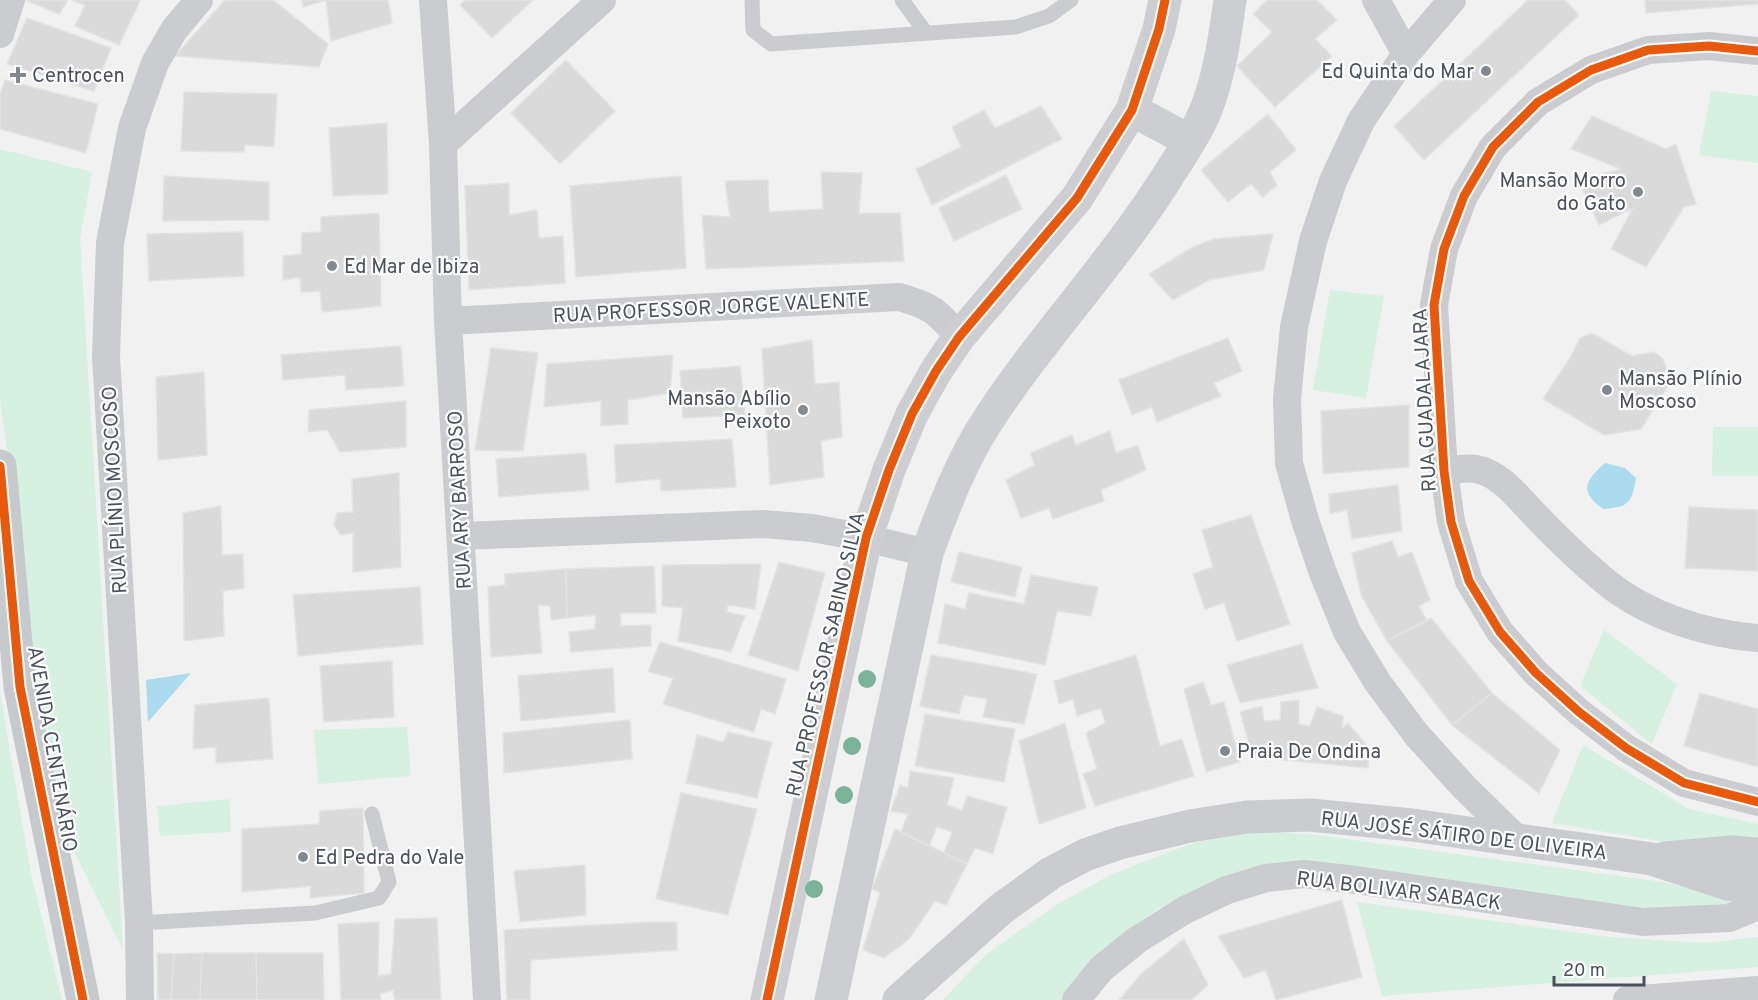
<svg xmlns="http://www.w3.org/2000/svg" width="1758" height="1000" viewBox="0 0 1758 1000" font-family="Overpass,sans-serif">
<rect width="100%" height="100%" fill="#f1f1f1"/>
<path fill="#d6f0e2" d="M1711,91L1758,96V163L1699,155Z
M0,149L92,172L80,239L123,950L54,811L0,398Z
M1330,290L1384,296L1366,398L1313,390Z
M1713,427H1758V476H1712Z
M1604,630L1677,684L1652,744L1580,686Z
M0,692L31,874L62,1000H0Z
M407,727L411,776L318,784L314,730Z
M1583,745L1689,809L1758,824V847L1709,849L1552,823Z
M229,799L231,832L160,836L157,806Z
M1258,831L1317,835L1663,882L1758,904L1636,914L1240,874L1156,910L1095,958L1063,1000H943L986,954L1058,904L1112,874L1193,843Z
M1357,902L1609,937L1705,943L1758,937V967L1382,996Z"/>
<path fill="#abdbee" d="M1605,463L1625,468L1636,478C1632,504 1628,507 1603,509C1578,491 1586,480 1605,463Z
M191,673L148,722L146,680Z"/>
<path fill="#dadadb" stroke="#e2e3e4" stroke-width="1.5" d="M25,0H68L59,14Z
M71,0H138L140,1L119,45L75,26L85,5Z
M225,0H273L328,44L319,67L175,56Z
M302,0H326L303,7Z
M326,0H388L392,23L331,41Z
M465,0H533L492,38L460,5Z
M1267,0H1317L1337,20L1315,39L1332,56L1275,107L1237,66L1272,32L1253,14Z
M1528,0H1565L1579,15L1424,160L1394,126Z
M1645,0H1758V4L1646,13Z
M27,18L111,48L94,91L7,64Z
M566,60L615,111L560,164L511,113Z
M5,80L98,104L86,153L0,129V94Z
M184,92L277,94L274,147L245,145L244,152L181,151Z
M1041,106L1062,139L932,205L916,169L961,147L952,127L984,110L995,128Z
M1268,114L1296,150L1270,172L1277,185L1263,197L1251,184L1228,202L1201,170Z
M1592,116L1666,149L1676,144L1696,204L1684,207L1646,267L1611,249L1633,208L1599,225L1578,180L1621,169L1571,149Z
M387,123L388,194L333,196L329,128Z
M821,172L862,173L859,213H900L904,261L706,269L702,215L730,217L725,181L768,180L769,212L823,209Z
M1006,175L1022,209L954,241L939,208Z
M164,176L269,182V220L163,221Z
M681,176L686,268L576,277L570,186Z
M509,183V215L537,210L539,238L563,236L565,283L469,290L465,186Z
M379,213L381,306L322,312L320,291L301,292L300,277L283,280V256L301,254L302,233L321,232V217Z
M243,232L244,276L149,281L147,234Z
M1273,234L1264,270L1209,280L1173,300L1149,274L1191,248L1213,239Z
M1592,333L1632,356L1654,352L1663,359L1671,381L1641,429L1604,435L1543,399L1570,358L1580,338Z
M1228,338L1242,371L1214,383L1221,396L1157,422L1152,407L1132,415L1119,380Z
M812,340L815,384L839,382L842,437L821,441L824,477L770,485L762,349Z
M401,346L404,386L346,390L345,375L283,380L281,355Z
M491,348L538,353L523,451L475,450Z
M673,355L670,393L628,400V424L601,426V401L544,407L547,364Z
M740,366L745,415L683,418L680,371Z
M204,372L207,455L158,460L156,377Z
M406,401V447L340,452L327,430L308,432L309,410Z
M1409,405V467L1323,474L1321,411Z
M1110,431L1116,453L1138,445L1146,470L1101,490L1104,501L1053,519L1049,508L1021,518L1006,480L1034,465L1031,453L1072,435L1076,445Z
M732,439L736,487L661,491L660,479L616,483L614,445Z
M586,453L589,490L499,497L496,459Z
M399,473L401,567L353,572V533L340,535L334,525L337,513L353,512L352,479Z
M1398,485L1402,531L1352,539L1347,510L1330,514L1329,494Z
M221,506L222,555L243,554L244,588L223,591L224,636L184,641L183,513Z
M1689,507L1758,510V571L1685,568Z
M1251,515L1290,624L1237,641L1224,603L1205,609L1193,574L1213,567L1202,530Z
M1392,541L1398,557L1412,552L1430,600L1419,606L1427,621L1387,641L1361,595L1352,553Z
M959,552L1022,567L1015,597L951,582Z
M779,562L825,573L798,671L748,655Z
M761,564L755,609L728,605L727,612L745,616L731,652L678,641L683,608L662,606V565Z
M654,566L656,613H620L621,626L651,625V646L571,652L569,632L595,629L596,615L567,618L566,569Z
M566,569L567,618L551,620L550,606L538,605L542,653L491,657L488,587L505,585V574Z
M1031,575L1098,587L1091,616L1057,611L1045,665L938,643L945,604L965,609L969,593L1024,604Z
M420,587L423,644L298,656L293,595Z
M1431,618L1492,693L1452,725L1387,641Z
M660,642L786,679L775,714L761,709L754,732L663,704L673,678L648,672Z
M1302,644L1318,688L1240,703L1227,665Z
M931,655L1037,674L1024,724L983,717L987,699L964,695L959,714L920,706Z
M1136,655L1160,746L1182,739L1194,776L1095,806L1083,774L1097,769L1086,733L1105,723L1101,708L1077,716L1073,699L1059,704L1054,681Z
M392,661L394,717L324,722L320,666Z
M613,668L615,712L521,721L518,676Z
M1203,682L1211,705L1224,702L1240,762L1206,772L1184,689Z
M1492,693L1560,750L1539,793L1452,725Z
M1700,693L1758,709V767L1684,746Z
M269,698L273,759L216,763V747L193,749L195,705Z
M1299,700V724L1310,726L1317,707L1343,716L1342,728L1348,723L1369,748L1368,768L1253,757L1240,712L1262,706L1264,721L1280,720L1281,702Z
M925,714L1015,729L1004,782L915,766Z
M630,720L632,759L504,773L503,733Z
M1065,723L1086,808L1039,824L1019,741Z
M728,732L772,742L757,798L686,783L697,735L723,742Z
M910,771L954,778L947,805L962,810L967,796L1007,807L993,854L975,848L967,864L944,853L952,832L937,827L929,846L901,832L908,814L891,811L900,785L908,788Z
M681,793L757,809L728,915L656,899Z
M363,808L364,893L310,898L311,886L242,892V829L319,824L320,811Z
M895,829L967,864L946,905L935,901L909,939L884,958L863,950L880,893L872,889Z
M585,865L586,915L520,922L514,871Z
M1342,900L1362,977L1276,1000L1266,970L1244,978L1218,936Z
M437,918L441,1000H395L393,990L380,994L381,1000H341L338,924L379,922L378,976L391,974L395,919Z
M652,922H677V950L531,960L530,1000H507L504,930Z
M1184,939L1208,985L1191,1000H1119L1142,973Z
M157,953L174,954L171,1000H158Z
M202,953H256L257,1000H200Z
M202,953L200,1000H171L174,954Z
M256,953H323L324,1000H257Z"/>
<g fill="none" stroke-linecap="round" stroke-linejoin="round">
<path stroke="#cacccf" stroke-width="15" d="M752,0L753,30L771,44L1016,27L1049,16L1071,0
M902,0L926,33
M139,923L315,913L379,898L389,882L372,814"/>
<path stroke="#cacccf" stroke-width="28" d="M433,0L443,144L448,321L487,1000
M1376,0L1406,54
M1452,0L1406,54L1361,121L1333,181L1313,241L1294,327L1287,399L1289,463L1305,520L1323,573L1347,632L1378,683L1416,734L1464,787L1520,842
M0,34L11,0
M1758,51L1709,46L1648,50L1591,70L1538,102L1493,147L1464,196L1444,249L1434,305L1444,471L1451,522L1469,581L1500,632L1536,673L1579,712L1626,748L1684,783L1758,802
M443,144L602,0
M448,321L899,297C932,306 938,312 959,337
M1444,471C1454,470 1467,467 1476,469C1502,474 1519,499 1536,516C1558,539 1582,562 1606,582C1648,616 1705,634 1758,638
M461,536L763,524L812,528L866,538L927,553
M140,1000L139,923L106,356L110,243L132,128L155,63L174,30L199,0
M1076,1000L1101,969L1137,940L1185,910L1227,890L1266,878L1304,874L1356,880L1643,922L1729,918L1758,906
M1627,1000L1758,990"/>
<path stroke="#cacccf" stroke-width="33" d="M1665,858L1731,852L1758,854
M899,1000L1001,909L1051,873L1085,855L1120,843L1190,826L1247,817L1310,815L1412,825L1652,859L1728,884L1758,887"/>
<path stroke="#ccced1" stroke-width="33" d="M1132,110L1190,141
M767,1000L866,538L889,470L912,414L936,371L959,337L1077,198L1132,110L1159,29L1165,0
M831,1000L927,553C944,507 961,461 988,420C1042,337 1111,265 1164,182C1179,158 1197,133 1207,107C1220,72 1225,36 1230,0"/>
<path stroke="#c6cacd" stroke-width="33" d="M0,466L20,687L83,1000"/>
<defs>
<path id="cycleway" d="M1758,51L1709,46L1648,50L1591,70L1538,102L1493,147L1464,196L1444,249L1434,305L1444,471L1451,522L1469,581L1500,632L1536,673L1579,712L1626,748L1684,783L1758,802
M0,466L20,687L83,1000
M767,1000L866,538L889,470L912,414L936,371L959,337L1077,198L1132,110L1159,29L1165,0"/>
</defs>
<use href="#cycleway" stroke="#fff" stroke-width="13"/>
<use href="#cycleway" stroke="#e8590c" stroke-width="9"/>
</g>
<g fill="#7ab29a">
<circle cx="867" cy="679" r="9"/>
<circle cx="852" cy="746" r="9"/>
<circle cx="844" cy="795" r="9"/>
<circle cx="814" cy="889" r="9"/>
</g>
<g fill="#838991" stroke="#fff" stroke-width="2">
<circle cx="1486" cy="71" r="6"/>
<path d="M15 66h6v6h6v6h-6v6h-6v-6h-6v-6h6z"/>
<circle cx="1638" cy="192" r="6"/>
<circle cx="332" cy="266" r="6"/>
<circle cx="1607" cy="390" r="6"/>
<circle cx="803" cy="410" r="6"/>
<circle cx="1225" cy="751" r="6"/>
<circle cx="303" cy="857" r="6"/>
</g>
<g text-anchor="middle" stroke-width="4.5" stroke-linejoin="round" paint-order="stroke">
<g font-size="20" fill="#48515d" stroke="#fff" text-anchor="start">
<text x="1474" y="78" text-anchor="end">Ed Quinta do Mar</text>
<text x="32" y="82">Centrocen</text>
<text x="1626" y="187" text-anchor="end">Mansão Morro<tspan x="1626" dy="23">do Gato</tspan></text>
<text x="344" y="273">Ed Mar de Ibiza</text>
<text x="1619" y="385">Mansão Plínio<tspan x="1619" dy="23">Moscoso</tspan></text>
<text x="791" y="405" text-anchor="end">Mansão Abílio<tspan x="791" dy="23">Peixoto</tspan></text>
<text x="1237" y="758">Praia De Ondina</text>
<text x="315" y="864">Ed Pedra do Vale</text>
</g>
<g font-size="20" fill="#48515d" stroke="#fff">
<text transform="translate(711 307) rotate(-3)" y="7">RUA PROFESSOR JORGE VALENTE</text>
<text transform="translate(1424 400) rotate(-93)" y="7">RUA GUADALAJARA</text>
<text transform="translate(114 490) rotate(-93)" y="7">RUA PLÍNIO MOSCOSO</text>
<text transform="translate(459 500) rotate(-93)" y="7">RUA ARY BARROSO</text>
<text transform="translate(825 654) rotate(-77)" y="7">RUA PROFESSOR SABINO SILVA</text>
<text transform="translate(53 749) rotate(80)" y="7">AVENIDA CENTENÁRIO</text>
<text transform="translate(1464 835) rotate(7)" y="7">RUA JOSÉ SÁTIRO DE OLIVEIRA</text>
<text transform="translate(1399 890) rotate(7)" y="7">RUA BOLIVAR SABACK</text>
</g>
</g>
<path d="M1554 976v9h90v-9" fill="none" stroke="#48515d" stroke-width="3"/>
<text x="1563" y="976" font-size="18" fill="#48515d" stroke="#ffffff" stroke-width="4.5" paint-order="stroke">20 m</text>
</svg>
